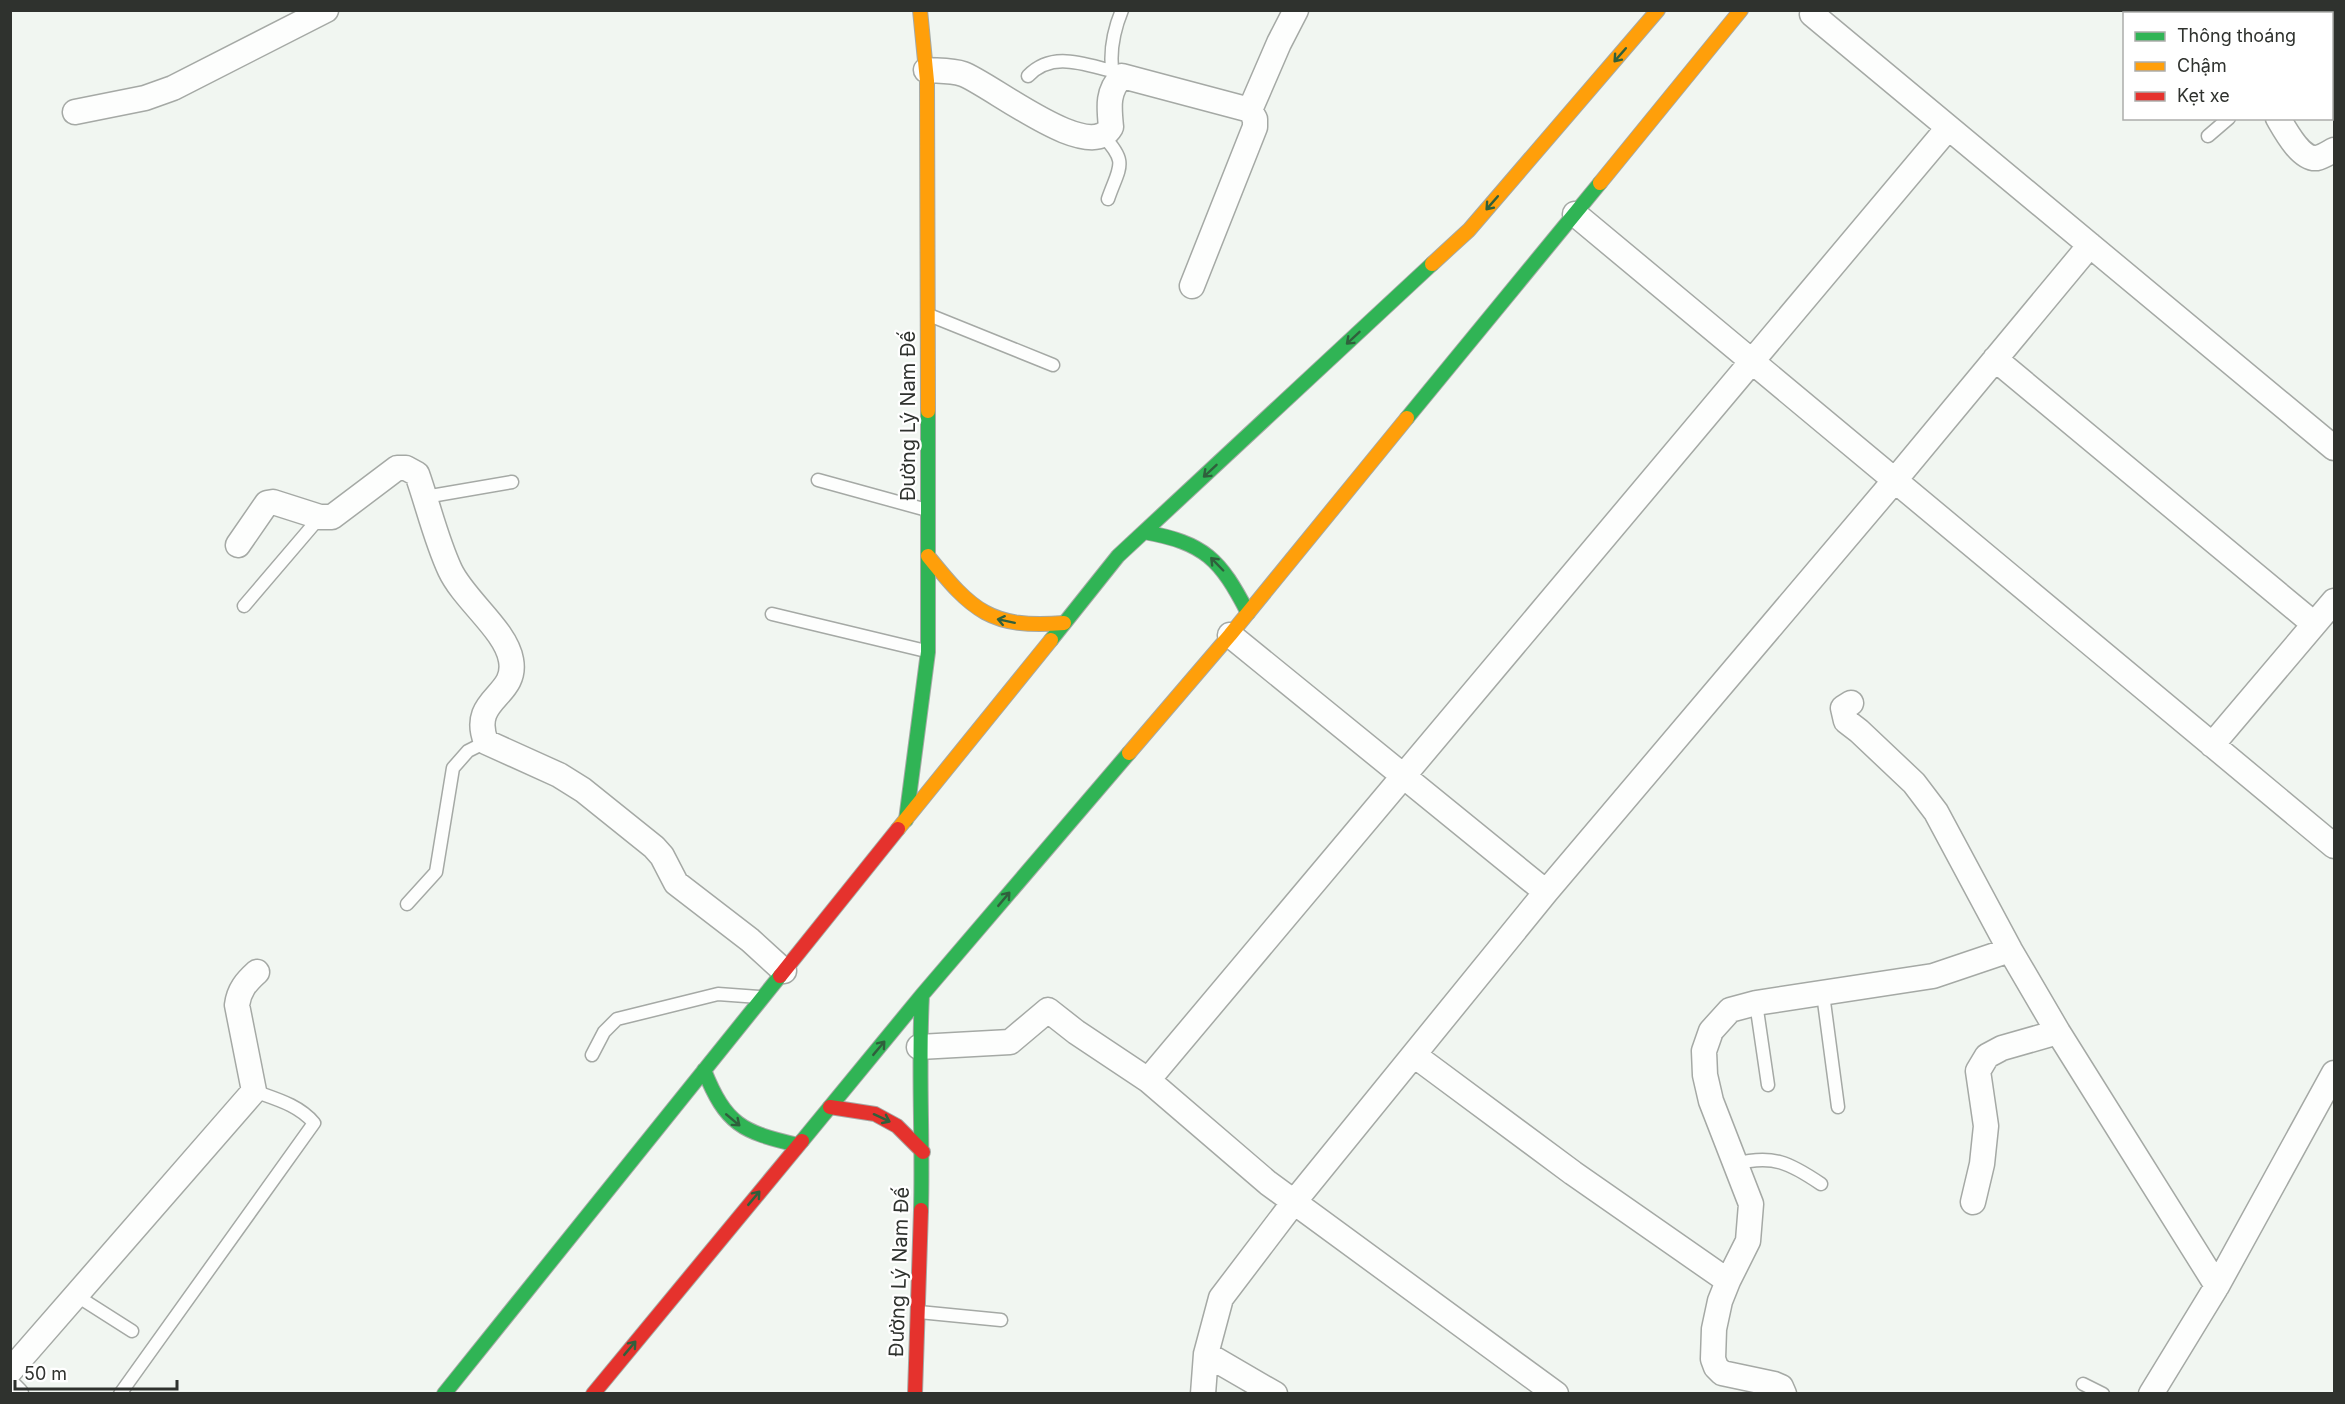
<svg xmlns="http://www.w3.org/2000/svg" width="2345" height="1404" viewBox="0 0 2345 1404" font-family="Inter,sans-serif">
<rect width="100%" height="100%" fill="#f1f6f1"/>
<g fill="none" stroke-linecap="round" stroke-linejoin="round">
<defs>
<path id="lane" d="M2332,45L2334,50
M1028,76C1052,51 1083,64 1112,71
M1113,76C1109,54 1113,32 1122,10
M1103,136C1129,163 1119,167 1108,199
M2208,136L2229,118
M929,315L1053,365
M818,480L927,510
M425,497L512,482
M244,606L320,517
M772,614L926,651
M407,904L436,872L453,768L468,751L486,742
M1823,994L1838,1107
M1756,1003L1768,1085
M592,1055L604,1032L617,1019L718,994L759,997
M1735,1164C1773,1154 1790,1163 1821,1184
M77,1296L132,1331
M919,1312L1001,1320
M2083,1384L2103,1394
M120,1394L314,1123C299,1105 276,1099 254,1091"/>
<path id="street" d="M2214,10L2216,14
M1812,14L2334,448
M926,70C937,71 952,70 963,74C991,84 1089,165 1111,127C1109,107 1107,91 1122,76L1250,110
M75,112L145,98L173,88L326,10
M2278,118C2285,130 2301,160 2317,158C2322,157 2330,152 2334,150
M1575,214L2334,846
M1192,286L1255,127V119L1250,110L1279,43L1296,10
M1995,359L2314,624
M238,545L267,503L273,502L320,517H332L397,468H406L417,474C428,505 436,540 450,570C464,600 506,630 511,660C518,697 469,698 486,742L559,775L583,790L654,847L662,856L676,883L750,940L784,971
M1230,635L1546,892
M1851,703L1843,708L1846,721L1859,731L1914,783L1936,812L2010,950L2058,1032L2217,1286
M2212,745L2334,601
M919,1047L1010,1042L1048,1010L1076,1032L1148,1080L1268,1183L1556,1394
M1414,1055L1573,1173L1728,1281
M1148,1080C1416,764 1680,444 1948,128
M1973,1202L1982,1164L1986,1126L1978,1071L1987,1056L2002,1048L2058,1032
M1206,1354L1275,1394
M10,1371L254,1091L237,1005C239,990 246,982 257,972
M10,1388L16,1394
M1203,1394L1206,1354L1221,1298L1294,1202L1546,892L1895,480L2090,245
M1784,1394L1781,1387L1774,1384L1722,1373L1716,1367L1713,1359L1714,1329L1720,1301L1728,1281L1748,1241L1751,1204L1711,1101L1705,1075L1704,1051L1711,1031L1730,1010L1756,1003L1933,976L2010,950
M2151,1394L2217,1286L2334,1073"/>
<path id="fast" d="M1407,418L1600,183
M1144,532C1205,543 1220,559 1248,613
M1051,640L1118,556L1432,264
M906,820L928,652V411
M704,1070C726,1125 742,1132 798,1145
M802,1141L922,995L1129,753
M921,1210C923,1138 918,1067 922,995
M444,1394L780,976"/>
<path id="slow" d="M920,10L927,81L928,411
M1600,183L1741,10
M1432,264L1469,230L1658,10
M928,556C972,611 991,629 1064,623
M1129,753L1230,635L1407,418
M898,829L1051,640"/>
<path id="jam" d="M780,976L898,829
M830,1107L875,1114L897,1126L923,1152
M593,1394L802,1141
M915,1394L921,1210"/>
</defs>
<use href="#lane" stroke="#a5a9a5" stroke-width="15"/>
<use href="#street" stroke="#a5a9a5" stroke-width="27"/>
<use href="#fast" stroke="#a5a9a5" stroke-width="16"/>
<use href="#slow" stroke="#a5a9a5" stroke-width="16"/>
<use href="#jam" stroke="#a5a9a5" stroke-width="16"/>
<use href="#lane" stroke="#fdfefd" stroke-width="12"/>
<use href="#street" stroke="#fdfefd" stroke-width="24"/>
<use href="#fast" stroke="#30b455" stroke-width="14"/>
<use href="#slow" stroke="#ff9f0a" stroke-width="14"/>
<use href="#jam" stroke="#e5322d" stroke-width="14"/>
</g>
<defs><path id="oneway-shaft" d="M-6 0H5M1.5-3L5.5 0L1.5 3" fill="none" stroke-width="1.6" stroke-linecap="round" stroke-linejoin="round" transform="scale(1.5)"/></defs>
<g stroke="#2f603c">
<use href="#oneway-shaft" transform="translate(1620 55) rotate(131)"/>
<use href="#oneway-shaft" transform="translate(1492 203) rotate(131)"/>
<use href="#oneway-shaft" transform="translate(1353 338) rotate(137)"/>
<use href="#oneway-shaft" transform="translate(1210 471) rotate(137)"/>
<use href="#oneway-shaft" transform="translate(1217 564) rotate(-134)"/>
<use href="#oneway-shaft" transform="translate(1006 621) rotate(-168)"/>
<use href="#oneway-shaft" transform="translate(1004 899) rotate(-50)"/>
<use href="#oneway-shaft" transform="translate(879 1048) rotate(-50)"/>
<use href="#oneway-shaft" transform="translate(882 1118) rotate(25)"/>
<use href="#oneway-shaft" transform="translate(733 1120) rotate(40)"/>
<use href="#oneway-shaft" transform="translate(754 1198) rotate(-50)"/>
<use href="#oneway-shaft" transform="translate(630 1348) rotate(-50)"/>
</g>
<g text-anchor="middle" stroke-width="4.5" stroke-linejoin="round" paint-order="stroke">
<g font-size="20" fill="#2f322e" stroke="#fff">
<text transform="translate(908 416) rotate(-90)" y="7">Đường Lý Nam Đế</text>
<text transform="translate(899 1272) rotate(-88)" y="7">Đường Lý Nam Đế</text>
</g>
</g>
<rect width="2345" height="1404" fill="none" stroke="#2f322e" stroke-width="24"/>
<rect x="2123" y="12" width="210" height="108" fill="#ffffff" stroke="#acadab" stroke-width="1.5"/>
<rect x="2135" y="32" width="30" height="9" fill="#30b455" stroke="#acadab" stroke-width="1.5"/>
<text x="2177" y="42" font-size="18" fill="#2f322e">Thông thoáng</text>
<rect x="2135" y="62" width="30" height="9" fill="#ff9f0a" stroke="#acadab" stroke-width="1.5"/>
<text x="2177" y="72" font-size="18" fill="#2f322e">Chậm</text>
<rect x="2135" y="92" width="30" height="9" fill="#e5322d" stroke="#acadab" stroke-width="1.5"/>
<text x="2177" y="102" font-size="18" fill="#2f322e">Kẹt xe</text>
<path d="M15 1380v9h162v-9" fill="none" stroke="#2f322e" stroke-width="3"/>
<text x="24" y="1380" font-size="18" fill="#2f322e" stroke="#ffffff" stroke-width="4.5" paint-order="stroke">50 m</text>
</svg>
